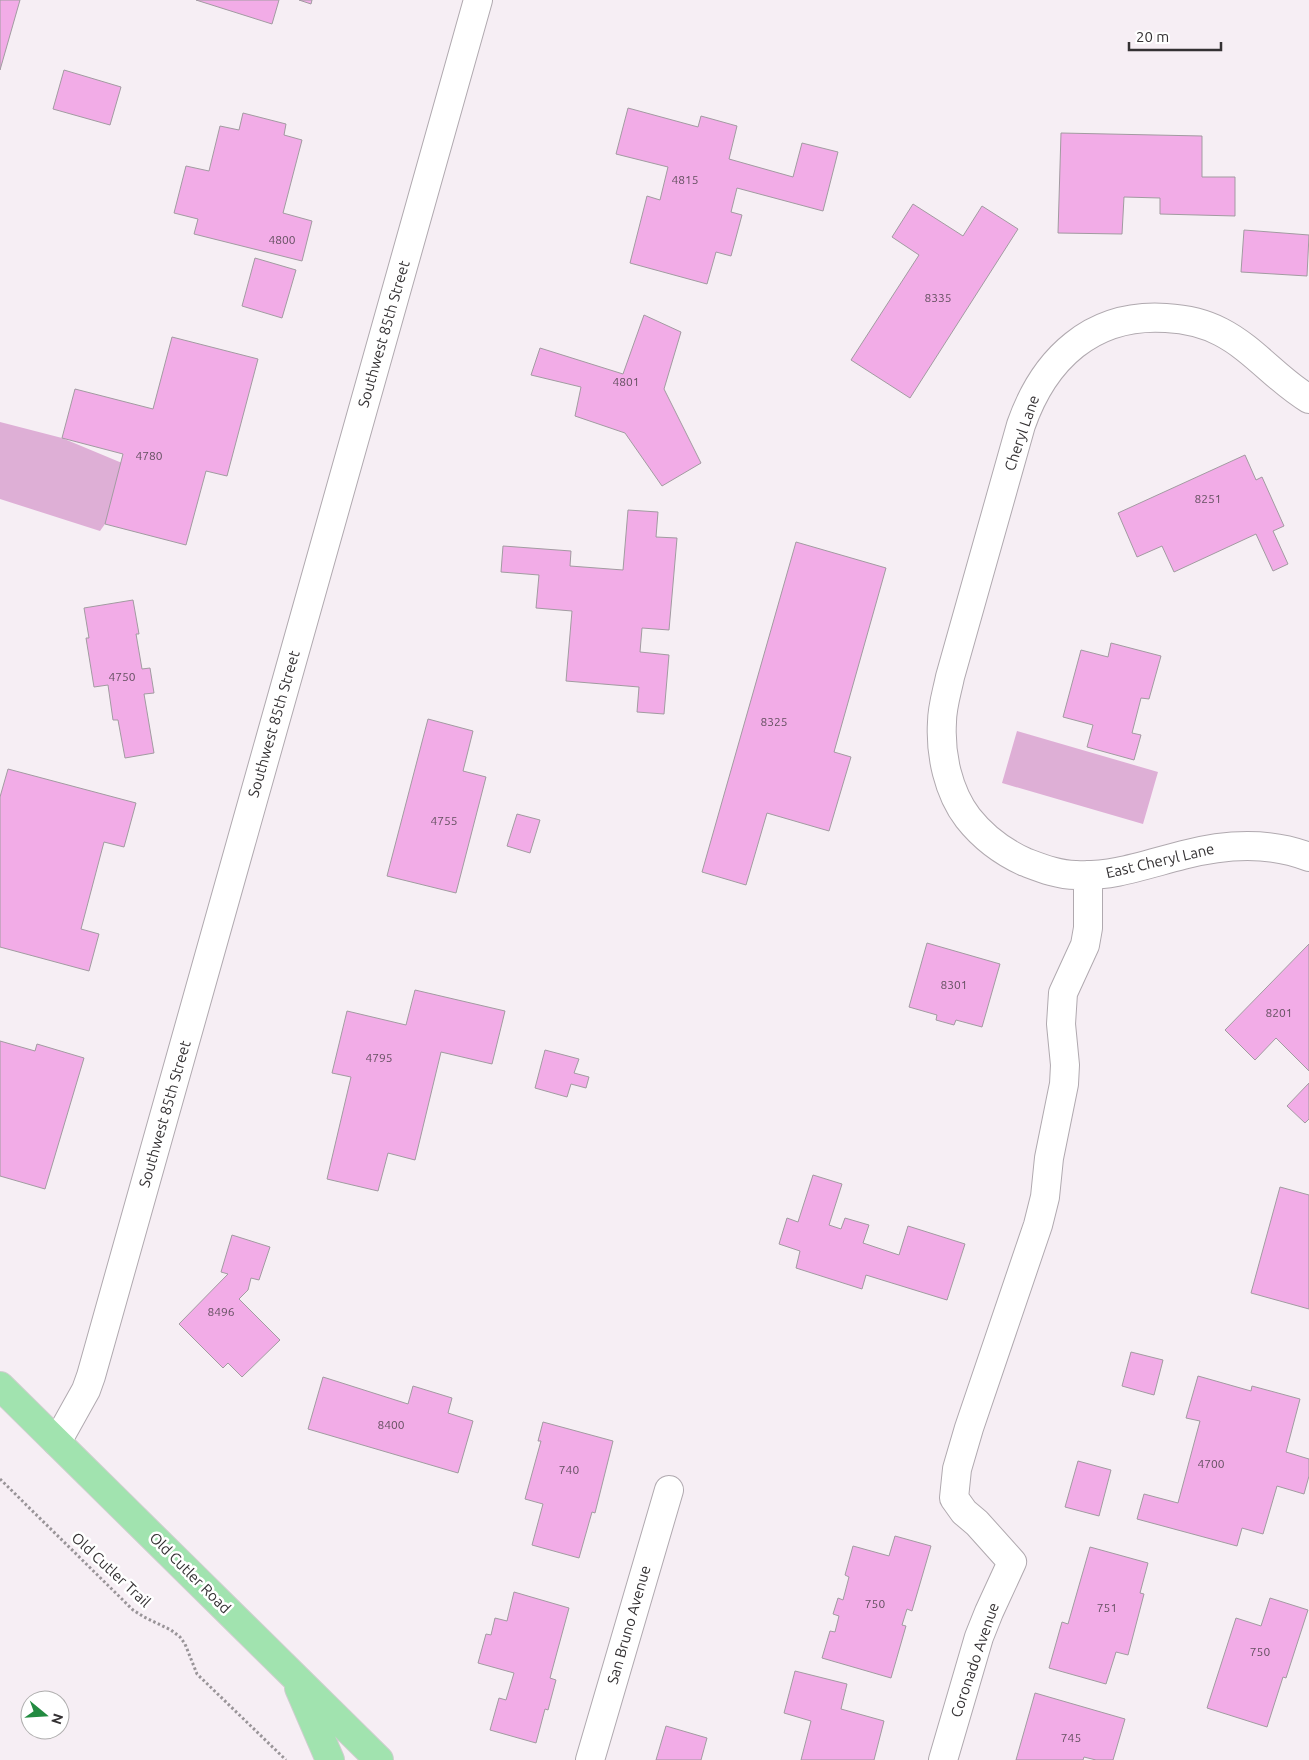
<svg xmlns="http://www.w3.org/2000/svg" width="1309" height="1760" viewBox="0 0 1309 1760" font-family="Ubuntu,sans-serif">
<rect width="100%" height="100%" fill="#f6eef4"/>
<path fill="#deafd6" d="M0,422L62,438L122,463L105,524L100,531L0,499Z
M1017,731L1158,772L1143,824L1002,783Z"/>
<path fill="#f2ace7" stroke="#a29ba1" d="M0,0H20L0,70Z
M196,0H279L272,24Z
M299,0H312L311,4Z
M64,70L121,87L110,125L53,109Z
M628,108L698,127L701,116L737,126L729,159L793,177L802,143L838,152L823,211L737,188L731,212L742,215L731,256L716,252L707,284L630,263L647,196L660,200L668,167L616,154Z
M243,113L286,124L284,135L302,140L283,213L312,221L302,261L194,234L198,219L174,213L186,166L209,171L220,126L239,130Z
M1061,133L1202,136V177H1235V216L1160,214V198L1124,197L1122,234L1058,233Z
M913,204L963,236L982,206L1018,229L910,398L851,360L919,255L892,237Z
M1244,230L1309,235L1307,276L1241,272Z
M255,258L296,270L282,318L242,306Z
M644,315L681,332L664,389L701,463L662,486L625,433L575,416L581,387L531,375L540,348L623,374Z
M172,337L258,359L227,476L206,471L186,545L105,524L123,454L62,438L75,389L153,409Z
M1245,455L1256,480L1262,477L1284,526L1273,531L1288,564L1273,571L1256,534L1174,572L1162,546L1137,557L1118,513Z
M628,510L658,512L656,537L677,538L669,630L642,628L640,652L669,655L664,714L637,712L639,687L566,681L572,611L536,608L539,575L501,572L503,546L571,551L570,566L623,570Z
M796,542L886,568L834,752L851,757L829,831L767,813L746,885L702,872Z
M133,600L139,634H136L142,669L150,668L154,693L144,694L154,753L125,758L118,720H113L108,685L94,687L86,638H89L84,608Z
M1111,643L1161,656L1149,699L1141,698L1132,733L1141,735L1134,760L1087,747L1093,725L1063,717L1081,650L1108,657Z
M428,719L473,731L463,771L486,777L456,893L387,876Z
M8,769L136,803L124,847L104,842L81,929L99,934L89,971L0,947V797Z
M517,814L540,820L530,853L507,846Z
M927,943L1000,964L982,1027L956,1020L954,1025L936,1020L937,1015L909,1007Z
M1309,944V1071L1276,1038L1255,1060L1225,1030Z
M415,990L505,1011L492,1064L441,1052L415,1160L388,1153L378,1191L327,1179L351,1077L332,1073L347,1011L406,1025Z
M0,1041L35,1051L37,1044L84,1058L45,1189L0,1176Z
M545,1050L579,1059L574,1073L589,1077L586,1088L571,1084L567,1097L535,1088Z
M1309,1083V1119L1305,1123L1287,1106Z
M813,1175L842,1184L829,1225L841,1229L845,1218L869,1225L863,1243L899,1255L908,1226L965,1244L947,1300L866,1275L862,1289L796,1268L800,1251L779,1244L787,1218L798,1222Z
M1280,1187L1309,1195V1309L1251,1293Z
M232,1235L270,1247L259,1280L251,1278L248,1290L239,1299L280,1340L242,1377L228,1363L223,1368L179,1324L228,1274L221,1272Z
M1131,1352L1163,1360L1154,1395L1122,1386Z
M1198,1376L1251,1391L1252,1386L1300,1399L1286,1452L1309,1459V1476L1304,1494L1277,1486L1263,1534L1242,1528L1237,1546L1137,1519L1144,1494L1178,1503L1200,1421L1186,1418Z
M323,1377L408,1404L413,1386L452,1398L448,1413L473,1421L458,1473L308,1429Z
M543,1422L613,1441L595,1513L592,1512L579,1558L532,1545L543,1504L525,1499L541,1441H538Z
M1078,1461L1111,1470L1099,1516L1065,1507Z
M895,1536L931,1546L912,1611L907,1609L902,1625L906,1626L891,1678L822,1658L830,1631L835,1632L839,1616L833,1614L838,1598L843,1600L849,1577L845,1575L853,1546L889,1556Z
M1090,1547L1148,1563L1140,1593L1144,1594L1128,1655L1116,1652L1106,1684L1049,1668L1062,1622L1068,1624Z
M514,1592L569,1608L550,1678L556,1680L548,1710L545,1709L536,1743L490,1730L499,1698L506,1700L514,1673L478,1663L486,1634L491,1635L495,1618L507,1621Z
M1270,1598L1308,1610L1286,1678L1283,1677L1267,1727L1207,1708L1236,1618L1261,1626Z
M795,1671L847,1684L841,1709L884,1721L874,1760H801L811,1721L784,1713Z
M1035,1693L1125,1719L1113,1760H1096L1084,1757L1083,1760H1016Z
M666,1726L707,1738L701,1760H656Z"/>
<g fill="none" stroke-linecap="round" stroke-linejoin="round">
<defs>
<path id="minor" d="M1309,399C1277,380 1254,349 1221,332C1204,323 1185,319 1166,318C1092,313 1044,359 1021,425L950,677C947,692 942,707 942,722C940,754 948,792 968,818C983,837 1003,852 1025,862C1041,868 1058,875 1076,875C1113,877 1147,864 1183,855C1225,844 1268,841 1309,857
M57,1442L86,1390L91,1376L478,0
M590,1760L669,1490
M943,1760L979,1637L989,1612L1012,1562L977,1523L964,1512L954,1498L957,1469L969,1428L1038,1225L1045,1197L1049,1158L1064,1084L1065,1065L1061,1024L1063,993L1085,945L1088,928V875"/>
<path id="major" d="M0,1386L379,1760
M299,1688L330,1760"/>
</defs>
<use href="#minor" stroke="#b0a9af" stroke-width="30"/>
<use href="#major" stroke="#cecece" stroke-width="30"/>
<path stroke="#999498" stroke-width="3" stroke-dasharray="2.5 2.5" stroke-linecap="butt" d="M0,1479L133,1610L144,1617L171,1630L180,1637L185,1644L197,1674L286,1760"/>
<use href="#minor" stroke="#fff" stroke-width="28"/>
<use href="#major" stroke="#a1e3af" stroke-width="28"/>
</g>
<g text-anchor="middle" stroke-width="5" stroke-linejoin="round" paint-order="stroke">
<g font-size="12" fill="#645060">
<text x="685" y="184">4815</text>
<text x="282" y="244">4800</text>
<text x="938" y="302">8335</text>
<text x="626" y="386">4801</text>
<text x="149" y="460">4780</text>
<text x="1208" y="503">8251</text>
<text x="122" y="681">4750</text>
<text x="774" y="726">8325</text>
<text x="444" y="825">4755</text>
<text x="954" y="989">8301</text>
<text x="1279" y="1017">8201</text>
<text x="379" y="1062">4795</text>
<text x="221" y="1316">8496</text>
<text x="391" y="1429">8400</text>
<text x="1211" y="1468">4700</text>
<text x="569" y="1474">740</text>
<text x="875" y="1608">750</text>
<text x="1107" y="1612">751</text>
<text x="1260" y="1656">750</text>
<text x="1071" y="1742">745</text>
</g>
<g font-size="15" fill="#343133" stroke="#fff">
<text transform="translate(384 334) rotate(-74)" y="5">Southwest 85th Street</text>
<text transform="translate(1022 433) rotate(-71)" y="5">Cheryl Lane</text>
<text transform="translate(274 724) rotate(-74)" y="5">Southwest 85th Street</text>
<text transform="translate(1160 861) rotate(-13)" y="5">East Cheryl Lane</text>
<text transform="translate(165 1114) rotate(-74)" y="5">Southwest 85th Street</text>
<text transform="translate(111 1570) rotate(43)" y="5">Old Cutler Trail</text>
<text transform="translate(190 1573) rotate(45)" y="5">Old Cutler Road</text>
<text transform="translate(629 1625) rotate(-74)" y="5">San Bruno Avenue</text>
<text transform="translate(975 1660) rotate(-71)" y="5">Coronado Avenue</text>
</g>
</g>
<g transform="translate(45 1715) rotate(108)"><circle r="24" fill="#ffffff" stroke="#aeadad"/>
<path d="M0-4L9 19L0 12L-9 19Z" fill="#238b41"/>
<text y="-8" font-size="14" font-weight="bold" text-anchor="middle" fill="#343133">N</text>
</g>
<path d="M1129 42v8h92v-8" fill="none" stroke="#343133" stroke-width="2.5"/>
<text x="1136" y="42" font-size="15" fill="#343133" stroke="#ffffff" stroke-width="4" paint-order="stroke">20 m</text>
</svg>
